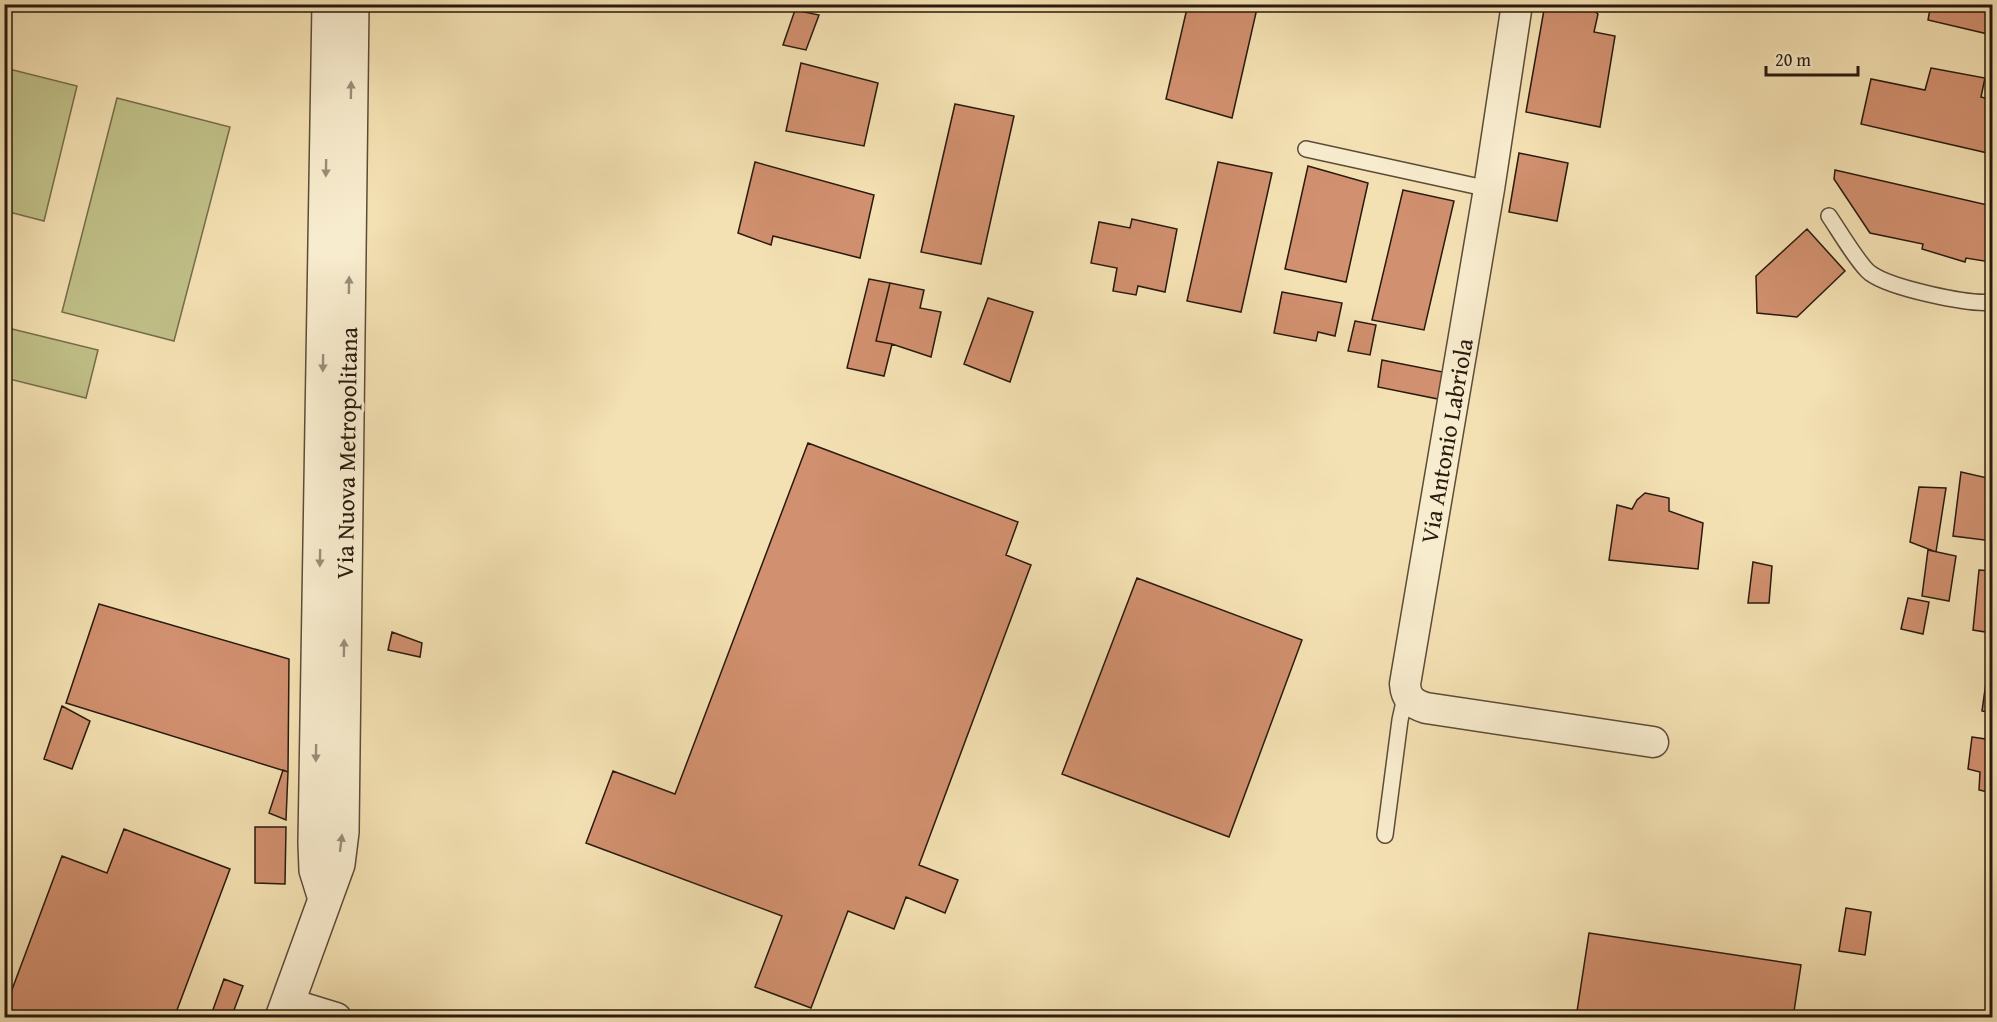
<svg xmlns="http://www.w3.org/2000/svg" width="1997" height="1022" viewBox="0 0 1997 1022" font-family="'Gentium Book Plus',serif">
<rect width="100%" height="100%" fill="#f4e1b3"/>
<filter id="stains"><feTurbulence type="fractalNoise" baseFrequency=".00333" numOctaves="4"/><feColorMatrix values="0 0 0 0 .2 0 0 0 0 .09 0 0 0 0 .02 0 0 0 .5 -.17"/></filter>
<radialGradient id="worn" r=".72"><stop offset=".6" stop-color="#630" stop-opacity="0"/><stop offset="1" stop-color="#630" stop-opacity=".3"/></radialGradient>
<path fill="#c1c189" stroke="#756e4c" stroke-width="1.5" d="M5,68L77,86L44,221L5,211Z
M117,98L230,127L174,341L62,312Z
M8,328L98,350L86,398L5,378V344Z"/>
<path fill="#d1906f" stroke="#291a0e" stroke-width="1.5" d="M1188,4H1258L1232,118L1166,99Z
M1545,4H1586L1598,14L1594,32L1615,36L1600,127L1526,112Z
M1931,4H1992V35L1928,20Z
M795,10L819,15L806,50L783,45Z
M801,63L878,83L864,146L786,131Z
M1931,68L1985,78L1981,97L1992,100V154L1861,124L1871,79L1925,90Z
M955,104L1014,116L981,264L921,252Z
M1519,153L1568,163L1557,221L1509,212Z
M755,162L874,195L860,258L773,236L771,245L738,233Z
M1218,162L1272,173L1241,312L1187,301Z
M1308,166L1368,183L1346,282L1285,269Z
M1835,170L1992,206L1986,233L1992,235V251L1990,262L1966,258L1965,262L1922,249L1923,244L1870,233L1834,179Z
M1403,190L1454,201L1424,330L1372,320Z
M1132,219L1177,229L1165,292L1138,286L1136,295L1113,291L1117,268L1091,263L1099,222L1130,228Z
M1807,229L1845,271L1797,317L1757,313L1756,276Z
M869,279L890,283L876,341L892,344L884,376L847,368Z
M890,283L924,290L920,308L941,312L931,357L892,344L876,341Z
M1282,292L1342,303L1335,336L1318,332L1316,341L1274,333Z
M988,298L1033,312L1010,382L964,364Z
M1355,321L1376,325L1370,355L1348,351Z
M1382,360L1448,373L1443,400L1378,387Z
M808,443L1018,522L1006,555L1031,565L919,865L958,880L945,913L906,897L894,929L848,911L811,1008L755,987L782,916L586,843L613,771L675,794Z
M1961,472L1992,479V541L1953,536Z
M1919,487L1946,488L1936,552L1910,542Z
M1645,493L1669,498V511L1703,523L1698,569L1609,560L1617,505L1632,509L1637,500Z
M1928,550L1956,556L1949,601L1922,596Z
M1753,562L1772,566L1769,603H1748Z
M1979,570L1992,571V633L1973,630Z
M1137,578L1302,640L1229,837L1062,774Z
M1908,598L1929,602L1923,634L1901,629Z
M99,604L289,659L288,772L66,703Z
M392,632L422,643L420,657L388,650Z
M1989,661H1992V713L1982,711Z
M62,706L90,721L72,769L44,759Z
M1972,737L1992,740V793L1979,790L1980,772L1968,769Z
M283,770L288,772L286,820L269,813Z
M255,827H286L285,884L255,883Z
M124,829L230,869L174,1018H4V1011L62,856L107,873Z
M1846,908L1871,912L1865,955L1839,951Z
M1589,933L1801,965L1793,1018H1576Z
M224,979L243,986L231,1018H210Z"/>
<g fill="none" stroke-linecap="round" stroke-linejoin="round">
<defs>
<path id="service" d="M1306,149L1489,189
M1829,216C1838,229 1860,266 1870,273C1890,288 1969,305 1992,302
M1385,835L1400,720L1406,693"/>
<path id="minor" d="M1517,4L1489,189L1405,684C1406,699 1413,704 1426,708L1653,742
M287,1003L336,1018"/>
<path id="tertiary" d="M325,899L316,870L315,843L329,4
M282,1018L338,864L342,832L352,4"/>
</defs>
<use href="#service" stroke="#5c4c37" stroke-width="18"/>
<use href="#minor" stroke="#5c4c37" stroke-width="33"/>
<use href="#tertiary" stroke="#5c4c37" stroke-width="36"/>
<use href="#service" stroke="#f8ecce" stroke-width="15"/>
<use href="#minor" stroke="#f8ecce" stroke-width="30"/>
<use href="#tertiary" stroke="#f8ecce" stroke-width="33"/>
</g>
<defs><path id="oneway-solid" d="M-6-.8H1V-3.2L6.5 0L1 3.2V.8H-6Z" transform="scale(1.5)"/></defs>
<g fill="#9b8e78">
<use href="#oneway-solid" transform="translate(351 90) rotate(-89)"/>
<use href="#oneway-solid" transform="translate(326 168) rotate(91)"/>
<use href="#oneway-solid" transform="translate(349 285) rotate(-89)"/>
<use href="#oneway-solid" transform="translate(323 363) rotate(91)"/>
<use href="#oneway-solid" transform="translate(320 558) rotate(91)"/>
<use href="#oneway-solid" transform="translate(344 648) rotate(-89)"/>
<use href="#oneway-solid" transform="translate(316 753) rotate(91)"/>
<use href="#oneway-solid" transform="translate(341 843) rotate(-83)"/>
</g>
<g text-anchor="middle" stroke-width="6" stroke-linejoin="round" paint-order="stroke">
<g font-size="24" fill="#291a0e" stroke="#f8ecce">
<text transform="translate(1447 441) rotate(-80)" y="8">Via Antonio Labriola</text>
<text transform="translate(347 453) rotate(-89)" y="8">Via Nuova Metropolitana</text>
</g>
</g>
<rect width="1997" height="1022" fill="none" stroke="#f4e1b3" stroke-width="24"/>
<rect x="6" y="6" width="1985" height="1010" fill="none" stroke="#291a0e" stroke-width="3"/>
<rect x="12" y="12" width="1973" height="998" fill="none" stroke="#291a0e" stroke-width="1.5"/>
<path d="M1766 66v9h92v-9" fill="none" stroke="#291a0e" stroke-width="3"/>
<text x="1775" y="66" font-size="18" fill="#291a0e" stroke="#f8ecce" stroke-width="4.5" paint-order="stroke">20 m</text>
<rect width="100%" height="100%" filter="url(#stains)"/>
<rect width="100%" height="100%" fill="url(#worn)"/>
</svg>
